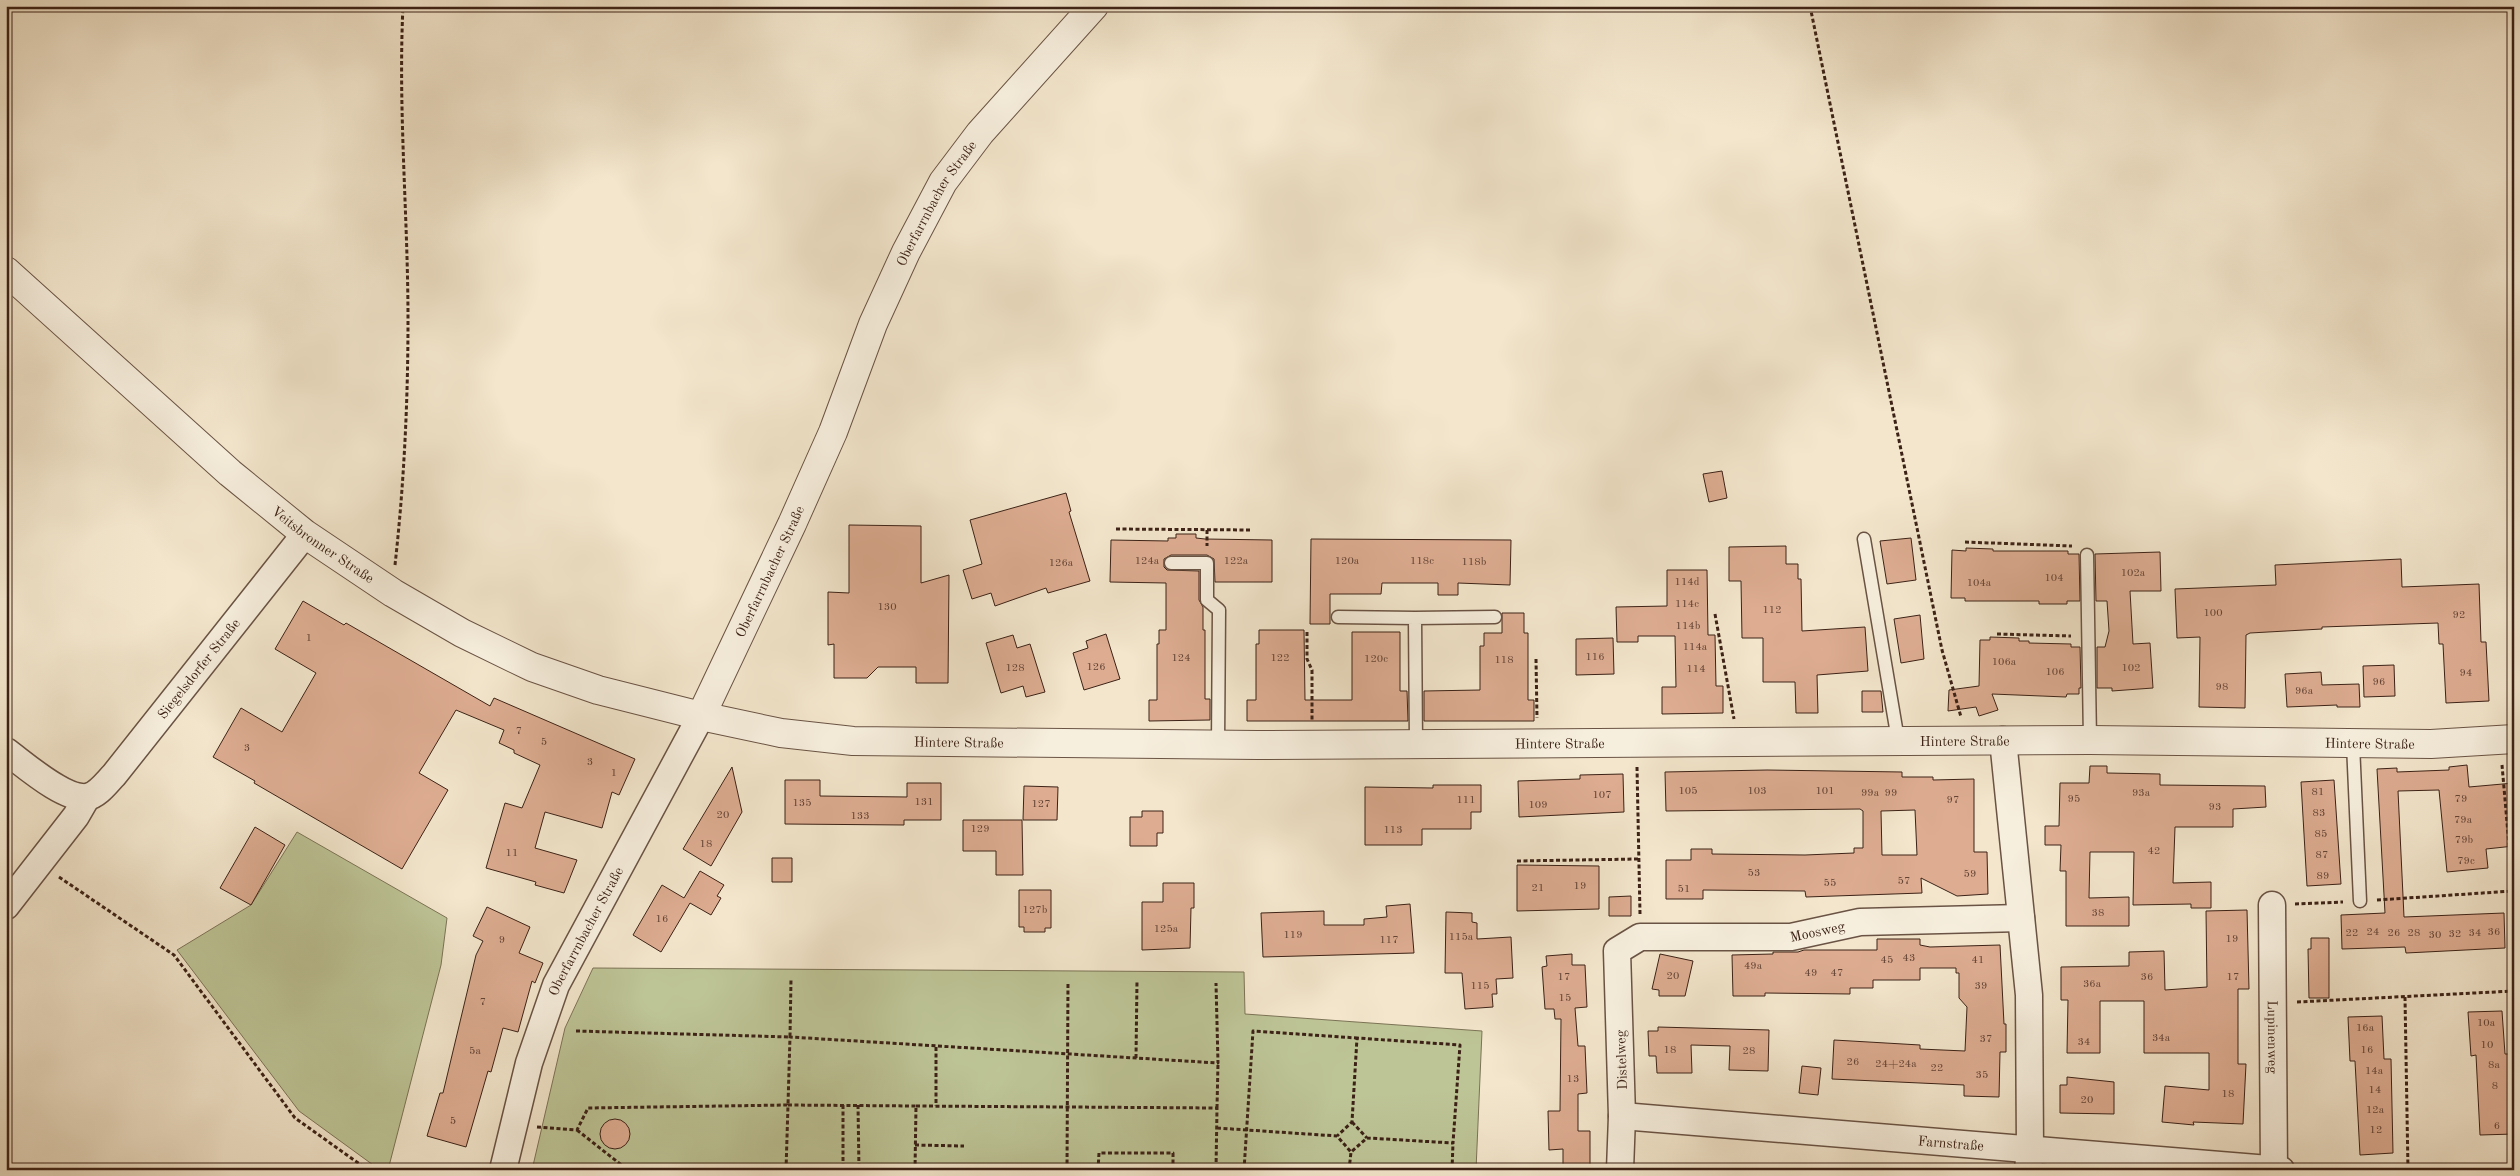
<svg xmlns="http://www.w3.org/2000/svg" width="2520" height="1176" viewBox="0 0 2520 1176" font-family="'Old Standard TT',serif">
<rect width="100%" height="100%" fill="#f3e6cc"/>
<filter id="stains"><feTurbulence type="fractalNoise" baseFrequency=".004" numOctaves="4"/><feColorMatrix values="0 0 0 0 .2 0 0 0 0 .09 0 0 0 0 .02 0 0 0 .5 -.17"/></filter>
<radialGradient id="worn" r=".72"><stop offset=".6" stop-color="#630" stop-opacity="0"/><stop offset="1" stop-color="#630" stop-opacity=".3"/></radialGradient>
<path fill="#bdc496" stroke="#7c7356" d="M297,832L447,918L441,965L388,1170H380L299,1111L177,950L251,905Z
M593,968L1244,972L1245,1014L1482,1031L1476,1170H532L565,1028Z"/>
<path fill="#ddac91" stroke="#3c2216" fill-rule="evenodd" d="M1722,471L1727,498L1709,502L1703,474Z
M1066,493L1071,511L1069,512L1090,581L1048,593L1046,588L995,606L991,593L972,599L963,570L982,564L970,520Z
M849,525L921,526V583L949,575L948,683H916V667H878L867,678H834V644L828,645V592L849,593Z
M1176,534H1196V538L1205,539L1272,540V582H1215L1214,559L1207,555H1171L1164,559V567L1167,570L1199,571V600L1203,607V630H1205V699H1210V720L1149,721V700H1157V644H1159V630H1166V583L1110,582L1111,540L1168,541V538H1176Z
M1911,538L1916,580L1887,584L1880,541Z
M1311,539L1511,540L1510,585L1458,583V595H1438V583H1382L1381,594H1330V624H1310Z
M1786,546V564H1798V579H1801L1802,631L1865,627L1868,671L1817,675L1818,713H1796L1795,682H1763V638H1742L1741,581H1729V547Z
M1966,548L1993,549V551H2068V554H2079L2080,601H2067V604H2039V601H1965V598H1951L1952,550L1966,551Z
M2160,552L2161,591H2130L2133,644L2150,643L2153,688L2112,691V688H2097V647H2105L2109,631L2107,601H2096L2095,554Z
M2401,559L2402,587L2479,584L2481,642H2486L2489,701L2446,703L2443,644H2439L2438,623L2322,627V629L2250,633L2246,635L2245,708L2199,707L2200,637L2177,638L2175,589L2276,585L2275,565Z
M1667,570H1707L1708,635H1715L1716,686H1723V713L1662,714V687H1676L1675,636H1638V642H1617L1616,607L1667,606Z
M303,601L344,625L346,623L490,706L494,698L635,759L619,795L612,792L602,828L545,812L535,848L577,860L564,893L535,885L536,882L486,868L505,803L522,808L540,765L514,753V750L499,743L504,730L456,710L419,773L448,790L402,869L254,783L255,781L213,757L241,708L282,732L316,673L275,649Z
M1502,613H1524V633H1528V700H1534V721H1424V691L1480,690V646H1484V633H1502Z
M1920,615L1924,659L1901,663L1894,619Z
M1259,630H1304L1305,700H1352V632H1400V691H1407L1408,721H1247V700H1256V644H1259Z
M1106,634L1120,679L1084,690L1073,653L1088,648L1086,641Z
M1013,635L1017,648L1030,644L1045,692L1026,697L1023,686L1001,693L986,643Z
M1990,637L2019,638V641H2029V643L2071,644V647H2080L2081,688H2079V694H2067L2066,697L1992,694L1998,710L1979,716L1976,707L1948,711L1949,690L1979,686L1980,640H1990Z
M1613,638L1614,674L1576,675V639Z
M2394,665L2395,696L2364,697L2363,666Z
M2321,672L2322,685L2359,684L2360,707H2337V705L2287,707L2285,674Z
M1862,691H1881L1883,712H1862Z
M2467,765L2469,787L2514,783V846L2486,849L2488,868L2447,872L2439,790L2398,791L2404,917L2504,913L2505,948L2406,953L2405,947L2342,949L2341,915L2385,913L2377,769L2397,768V772L2449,770V767Z
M2090,766H2107V773L2160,774V785L2265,786L2266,807L2233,809V827H2175L2173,883L2211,882V908H2191V904L2133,905L2134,852H2090L2089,898L2129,897V926H2066V871H2060L2061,845H2045V826H2059L2060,783H2089Z
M732,767L742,812L711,866L683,849Z
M1767,770L1902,772V777H1933V780L1974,779V852H1987L1988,894L1957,896L1921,878L1922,893L1806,897L1805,891L1703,890V899H1666V860H1691V849H1712V854L1805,855L1854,853V848H1863V811L1860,809L1666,811L1665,772ZM1915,810L1917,855H1882L1881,811Z
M1623,774L1624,812L1519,817L1518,781L1580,779V775Z
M785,780H820V796L907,797V783H941V820H904V825L785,824Z
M2334,780L2341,884L2307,886L2301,782Z
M1433,785H1481V812H1471V829H1422V845H1365V787L1433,788Z
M1024,786L1058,787L1057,820H1023Z
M1142,811H1163V833H1157V846H1130V817H1142Z
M963,820H1022L1023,875H996V851H963Z
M255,827L285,845L251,905L220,888Z
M772,858H792V882H772Z
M1517,865L1599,866V909L1517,911Z
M700,871L724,885L717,896L721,898L711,915L690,903L661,952L633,935L662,885L684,898Z
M1163,883H1194V908H1191L1190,948L1142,950V902H1163Z
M1019,890H1051V928H1045V932H1024V927H1019Z
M1631,896V916H1609V897Z
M1410,904L1414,953L1263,957L1261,913L1324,911V925H1364V919L1387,917L1386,906Z
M487,907L530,927L519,953L543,963L535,983L532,981L518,1032L503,1028L491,1072L488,1071L466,1147L427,1136L440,1093H443L476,955L483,941L473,936Z
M2247,910L2249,989H2238V1064H2246L2243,1124L2193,1122L2194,1125L2162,1122L2165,1086L2209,1090V1053H2144V1001H2100V1053H2067L2068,1000H2061V967L2129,966V952L2164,951L2165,990L2207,987L2206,911Z
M1446,912L1472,913V922L1477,923V939L1511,937L1513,978L1496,979L1497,994H1492L1493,1007L1465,1009L1462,973H1445Z
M2311,938H2329V998H2309L2308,949H2311Z
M1877,939H1920V945L1930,947L2000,945L2004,1024H2006V1052H2000L1999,1097L1964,1096V1085L1832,1079L1834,1040L1920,1045V1049L1965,1051L1967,1007L1959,998V973H1956V968H1920V980H1873V988H1850V994L1765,993V996H1733L1732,955L1773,954V952H1798L1804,950H1877Z
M1572,954V965H1585L1587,1007L1575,1008L1578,1046H1585L1587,1093L1578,1094V1131H1590V1170H1563V1149L1549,1150L1548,1111H1560L1561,1019H1555L1554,1009H1545L1542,967L1547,966L1546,956Z
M1660,954L1693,961L1685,996H1659V990L1652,989Z
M2502,1011L2505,1054H2511L2514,1134L2480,1135L2476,1055L2471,1056L2468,1012Z
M2382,1016L2384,1059H2391L2393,1153L2360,1155L2355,1061H2350L2348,1017Z
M1658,1027L1769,1030L1768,1071L1729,1070L1730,1046L1691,1045L1692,1073H1657L1656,1056H1649L1648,1031H1658Z
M1802,1066L1821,1068L1818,1095L1799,1093Z
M2067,1077L2114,1082V1114L2060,1113V1085H2067Z
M600 1134a15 15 0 1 1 30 0a15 15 0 1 1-30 0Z"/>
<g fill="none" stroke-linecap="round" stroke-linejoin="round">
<defs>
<path id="service" d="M1864,539L1898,740
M2087,555L2090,740
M1171,563H1207V600L1219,610L1218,744
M1338,617L1415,618L1416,744
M1415,618L1495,617
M2353,744L2360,901"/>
<g id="minor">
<path d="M2003,740L2029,995L2030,1149L2028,1170"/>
<path id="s1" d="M6,751C24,764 64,800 87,797C98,795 107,782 114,775L305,534"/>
<path id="s2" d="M2272,905L2274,1170"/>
<path d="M6,906L76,816L87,797"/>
<path id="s3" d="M1622,1116L2281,1170"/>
<path id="s4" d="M503,1170L529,1063L556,985L701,716"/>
<path id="s5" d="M1620,1170L1622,1116L1617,951L1640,937H1791L1860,922L2021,918"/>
</g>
<g id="tertiary">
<path id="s6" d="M6,271L230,473L305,534L393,593L462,633L532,667L598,690L701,716L781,733L853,741L1257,745L2090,740L2431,744L2514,739"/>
<path id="s7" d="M701,716L792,524L833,432L873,324L906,252L943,182L980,133L1094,6"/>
</g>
</defs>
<use href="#service" stroke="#6a5344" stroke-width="15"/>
<use href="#minor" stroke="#6a5344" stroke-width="29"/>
<use href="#tertiary" stroke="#6a5344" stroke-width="30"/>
<path stroke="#3c2216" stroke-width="3" stroke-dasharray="4 2.5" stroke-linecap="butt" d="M1810,6L1942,650L1961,717
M1116,529L1252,530
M1207,530V546
M1965,542L2072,546
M395,565C404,484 408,402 408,320C408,215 398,111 403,6
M1715,614L1734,719
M1307,632V659L1312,670V721
M1997,634L2071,636
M1536,659L1537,718
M2502,765L2513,891
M1637,767L1640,914
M1517,861L1639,859
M59,877L174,955L295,1118L368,1170
M2377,900L2513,891L2514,899
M2295,904L2343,902
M2405,997L2408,1170
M2297,1002L2514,991
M576,1031L790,1037L791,979
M936,1047V1106
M1136,1058L1137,981
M843,1105V1170
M858,1105L859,1170
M916,1106L1217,1108L1216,1170
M1217,1108L1218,1063
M1352,1122L1367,1138
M537,1127L577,1130L588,1108L788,1105L790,1037L1218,1063L1216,983
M1217,1128L1337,1136L1351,1152L1367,1138L1453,1143L1460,1045L1357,1038L1352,1122L1337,1136
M577,1130L624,1167L790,1170
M915,1145L964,1146
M786,1170L788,1105L916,1106L915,1170
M1067,1170L1068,982
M1098,1170L1099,1153H1173V1170
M1244,1170L1253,1031L1357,1038
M1349,1170L1351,1152
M1452,1170L1453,1143"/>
<use href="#service" stroke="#f7efde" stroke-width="12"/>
<use href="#minor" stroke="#f7efde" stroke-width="26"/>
<use href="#tertiary" stroke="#f7efde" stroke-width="28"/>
</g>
<g text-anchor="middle" stroke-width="4" stroke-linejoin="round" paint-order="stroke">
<g font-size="11" fill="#644435">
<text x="1147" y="564">124a</text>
<text x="1236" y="564">122a</text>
<text x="1347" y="564">120a</text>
<text x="1422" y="564">118c</text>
<text x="1474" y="565">118b</text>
<text x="1061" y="566">126a</text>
<text x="2133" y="576">102a</text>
<text x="2054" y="581">104</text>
<text x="1687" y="585">114d</text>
<text x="1979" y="586">104a</text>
<text x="1687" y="607">114c</text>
<text x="887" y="610">130</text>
<text x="1772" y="613">112</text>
<text x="2213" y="616">100</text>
<text x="2459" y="618">92</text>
<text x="1688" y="629">114b</text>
<text x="309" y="641">1</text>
<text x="1695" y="650">114a</text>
<text x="1595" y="660">116</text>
<text x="1181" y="661">124</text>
<text x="1280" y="661">122</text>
<text x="1376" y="662">120c</text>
<text x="1504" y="663">118</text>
<text x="2004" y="665">106a</text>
<text x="1096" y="670">126</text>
<text x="1015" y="671">128</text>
<text x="2131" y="671">102</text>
<text x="1696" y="672">114</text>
<text x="2055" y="675">106</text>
<text x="2466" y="676">94</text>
<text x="2379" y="685">96</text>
<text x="2222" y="690">98</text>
<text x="2304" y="694">96a</text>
<text x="519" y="734">7</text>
<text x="544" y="745">5</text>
<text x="247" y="751">3</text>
<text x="590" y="765">3</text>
<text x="614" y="776">1</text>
<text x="1688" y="794">105</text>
<text x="1757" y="794">103</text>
<text x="1825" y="794">101</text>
<text x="2318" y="795">81</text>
<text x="1870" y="796">99a</text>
<text x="1891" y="796">99</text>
<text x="2141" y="796">93a</text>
<text x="1602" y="798">107</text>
<text x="2074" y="802">95</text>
<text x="2461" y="802">79</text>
<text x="1466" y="803">111</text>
<text x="1953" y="803">97</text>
<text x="924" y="805">131</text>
<text x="802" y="806">135</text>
<text x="1041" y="807">127</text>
<text x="1538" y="808">109</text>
<text x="2215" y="810">93</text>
<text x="2319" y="816">83</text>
<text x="723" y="818">20</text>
<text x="860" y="819">133</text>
<text x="2463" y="823">79a</text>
<text x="980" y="832">129</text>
<text x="1393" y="833">113</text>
<text x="2321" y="837">85</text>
<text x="2464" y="843">79b</text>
<text x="706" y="847">18</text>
<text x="2154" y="854">42</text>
<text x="512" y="856">11</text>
<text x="2322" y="858">87</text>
<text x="2466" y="864">79c</text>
<text x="1754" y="876">53</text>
<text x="1970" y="877">59</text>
<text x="2323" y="879">89</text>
<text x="1904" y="884">57</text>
<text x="1830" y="886">55</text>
<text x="1580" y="889">19</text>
<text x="1538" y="891">21</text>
<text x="1684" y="892">51</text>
<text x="1035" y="913">127b</text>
<text x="2098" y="916">38</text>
<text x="662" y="922">16</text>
<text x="1166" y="932">125a</text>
<text x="2373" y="935">24</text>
<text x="2494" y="935">36</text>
<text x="2352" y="936">22</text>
<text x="2394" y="936">26</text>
<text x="2414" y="936">28</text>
<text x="2475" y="936">34</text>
<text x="2455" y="937">32</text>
<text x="1293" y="938">119</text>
<text x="2435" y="938">30</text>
<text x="1461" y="940">115a</text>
<text x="2232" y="942">19</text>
<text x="502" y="943">9</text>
<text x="1389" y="943">117</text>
<text x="1909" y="961">43</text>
<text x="1887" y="963">45</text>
<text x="1978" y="963">41</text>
<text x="1753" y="969">49a</text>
<text x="1811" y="976">49</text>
<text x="1837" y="976">47</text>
<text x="1673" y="979">20</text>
<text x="1564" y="980">17</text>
<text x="2147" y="980">36</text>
<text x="2233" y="980">17</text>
<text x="2092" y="987">36a</text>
<text x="1480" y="989">115</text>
<text x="1981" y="989">39</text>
<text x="1565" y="1001">15</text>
<text x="483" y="1005">7</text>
<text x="2486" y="1026">10a</text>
<text x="2365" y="1031">16a</text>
<text x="2161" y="1041">34a</text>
<text x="1986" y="1042">37</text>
<text x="2084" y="1045">34</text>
<text x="2487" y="1048">10</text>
<text x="1670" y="1053">18</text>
<text x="2367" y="1053">16</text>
<text x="475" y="1054">5a</text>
<text x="1749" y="1054">28</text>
<text x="1853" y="1065">26</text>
<text x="1896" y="1067">24+24a</text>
<text x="2494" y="1068">8a</text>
<text x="1937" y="1071">22</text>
<text x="2374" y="1074">14a</text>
<text x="1982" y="1078">35</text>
<text x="1573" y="1082">13</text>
<text x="2495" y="1089">8</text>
<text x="2375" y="1093">14</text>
<text x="2228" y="1097">18</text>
<text x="2087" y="1103">20</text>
<text x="2375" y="1113">12a</text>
<text x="453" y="1124">5</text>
<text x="2497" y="1129">6</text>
<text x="2376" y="1133">12</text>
</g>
<g font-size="14" fill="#3c2216" stroke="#f7efde">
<text dy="5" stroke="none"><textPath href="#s7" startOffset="565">Oberfarrnbacher Straße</textPath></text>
<text dy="5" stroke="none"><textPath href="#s6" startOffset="419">Veitsbronner Straße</textPath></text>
<text dy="5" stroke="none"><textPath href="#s7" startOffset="160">Oberfarrnbacher Straße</textPath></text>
<text dy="5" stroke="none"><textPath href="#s1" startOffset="266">Siegelsdorfer Straße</textPath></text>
<text dy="5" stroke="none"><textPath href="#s6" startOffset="2104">Hintere Straße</textPath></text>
<text dy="5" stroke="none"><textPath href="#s6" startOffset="1098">Hintere Straße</textPath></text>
<text dy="5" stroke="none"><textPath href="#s6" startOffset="1699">Hintere Straße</textPath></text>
<text dy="5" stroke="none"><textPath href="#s6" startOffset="2509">Hintere Straße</textPath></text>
<text dy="5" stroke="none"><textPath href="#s5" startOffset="424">Moosweg</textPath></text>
<text dy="5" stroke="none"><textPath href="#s4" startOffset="254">Oberfarrnbacher Straße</textPath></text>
<text dy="5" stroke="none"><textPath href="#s2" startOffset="132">Lupinenweg</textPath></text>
<text transform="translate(1621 1060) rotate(-92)" y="5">Distelweg</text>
<text dy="5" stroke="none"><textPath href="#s3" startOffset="330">Farnstraße</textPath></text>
</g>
</g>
<rect width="2520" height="1176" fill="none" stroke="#f3e6cc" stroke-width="25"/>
<rect x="8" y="8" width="2505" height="1161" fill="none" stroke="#3c2216" stroke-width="2.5"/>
<rect x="12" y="12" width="2495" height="1151" fill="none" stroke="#3c2216"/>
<rect width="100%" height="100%" filter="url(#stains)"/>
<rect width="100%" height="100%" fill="url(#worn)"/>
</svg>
